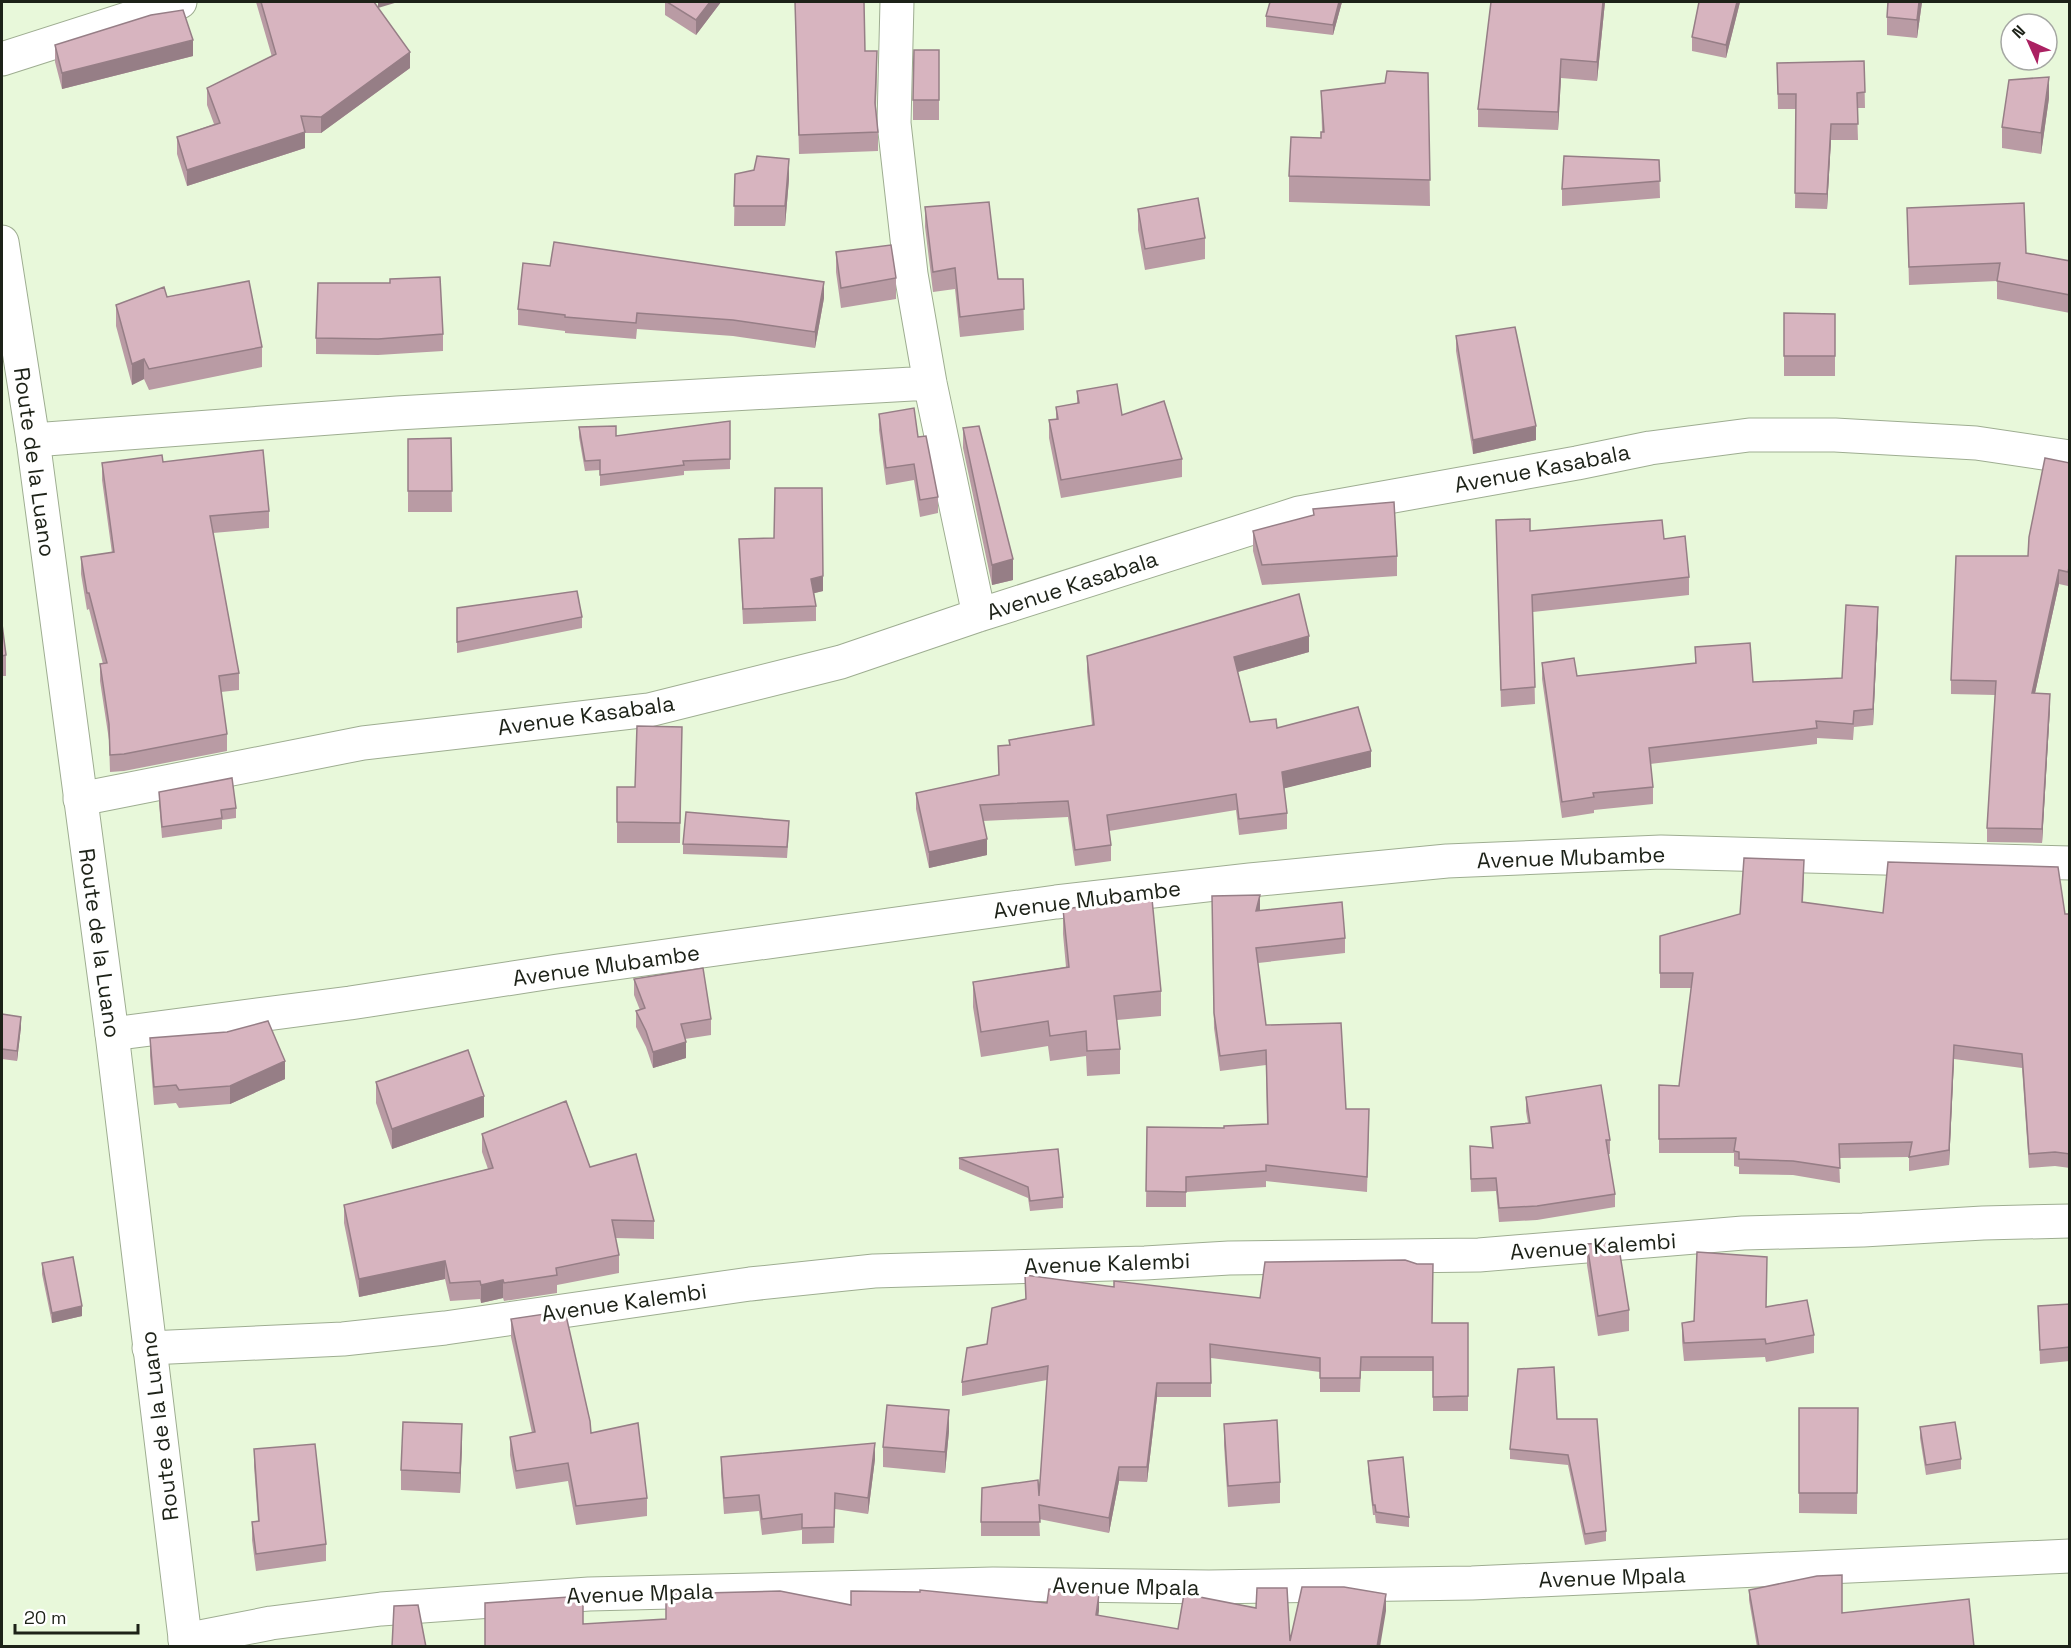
<svg xmlns="http://www.w3.org/2000/svg" width="2071" height="1648" viewBox="0 0 2071 1648" font-family="'Space Grotesk',sans-serif">
<rect width="100%" height="100%" fill="#e8f8da"/>
<g fill="none" stroke-linecap="round" stroke-linejoin="round">
<defs>
<path id="minor" d="M897,2L894,123L911,274L930,383L979,615
M2,59L180,2
M33,440L397,413L930,383
M80,799L363,743L649,710L841,662L979,615L1299,513L1577,463L1650,448L1749,435H1835L1976,443L2070,457
M112,1034L350,1003L558,971L1056,902L1250,880L1447,861L1661,852L2070,863
M149,1348L343,1339L445,1328L750,1284L874,1271L1145,1263L1229,1258L1479,1255L1743,1233L1863,1230L1983,1223L2070,1221
M185,1640L271,1623L381,1609L589,1594L993,1584L1209,1587L1472,1583L2070,1556"/>
<path id="tertiary" d="M2,242L33,440L112,1034L186,1646"/>
</defs>
<use href="#minor" stroke="#9ead91" stroke-width="35"/>
<use href="#tertiary" stroke="#9ead91" stroke-width="35"/>
<use href="#minor" stroke="#fff" stroke-width="33"/>
<use href="#tertiary" stroke="#fff" stroke-width="33"/>
</g>
<path fill="#b99ba4" d="M256,2H374L378,7V2V8L410,68L321,133H305V148L187,186L177,154V137L214,124L207,105V88L272,57Z
M665,2H721L696,35L665,15Z
M795,2L865,51L877,70L876,107L878,132V151L799,154Z
M1270,2H1342L1333,35L1266,27V16Z
M1491,2H1605L1597,81L1561,78L1558,130L1478,127V109Z
M1699,2H1740L1726,58L1692,51V37Z
M1792,2H1825V3Z
M1922,2L1917,38L1887,35V17Z
M55,45L193,56L62,89L55,62Z
M939,50V120H913V100Z
M1864,61L1865,108H1857L1858,140H1831L1827,209L1795,208L1796,109H1778L1777,63Z
M1428,73L1430,206L1289,202V176L1321,138L1322,132L1321,91L1385,83Z
M2049,98L2041,154L2002,148V127Z
M1659,160L1660,198L1562,206V189Z
M735,174L789,179L785,226H734Z
M925,207L998,279H1023L1024,330L960,337L955,289L933,292L925,227Z
M1907,208L2026,253L2070,261V313L1997,299V281L1909,285Z
M1138,209L1205,238V259L1145,270L1138,230Z
M836,252L896,278V299L841,308L836,272Z
M167,297L262,347V367L149,390L144,379L132,385L116,326V305Z
M824,298L815,348L733,336L637,329L636,339L565,333V331L518,325V309Z
M1784,313L1835,314V376H1784Z
M443,334V351L378,355L316,354V338Z
M1456,336L1536,440L1473,454L1456,351Z
M1077,391L1122,415L1182,459V477L1061,498L1049,438V420L1056,419V407L1077,404Z
M879,414L918,437L938,497V513L920,517L914,480L886,485L879,430Z
M730,421V469L684,471V475L600,486V470L585,471L579,437V427L616,436Z
M963,428L1013,580L992,585L963,448Z
M451,438L452,512H408V439Z
M163,462L269,511V528L213,533L239,673V690L221,692L227,734V751L124,771L110,772L109,740L100,681V664H103L89,609L87,610L81,574V557L112,553L102,480V463Z
M2070,463V577L2068,586L2059,584L2035,693L2050,708L2042,843L1987,842V828L1995,695L1951,694V680L2028,556Z
M1496,520L1530,531L1664,539L1689,577V595L1533,612L1535,704L1501,707Z
M1253,531L1397,556V576L1262,585L1253,551Z
M739,539L823,591L814,593L816,606V621L743,624Z
M457,608L582,617V628L457,653Z
M1878,623L1873,725L1854,727L1853,740L1817,738V744L1650,764L1653,787V804L1594,810V813L1562,818L1542,679V663L1577,676L1695,663V647L1753,682L1842,678Z
M2,624L6,655V676H2Z
M1309,652L1238,672L1250,722L1277,728L1371,767L1284,788L1287,813V829L1239,835L1236,810L1109,831L1111,845V861L1075,866L1068,817L983,821L987,855L929,868L916,809V793L999,775L998,746L1009,745V740L1092,725L1087,672V656Z
M682,727L680,843H617V787H635Z
M159,792L236,808V818L222,820V829L162,838L159,803Z
M789,831L787,858L683,854V844Z
M1804,875L1803,902L1883,913L2070,914V1168L2055,1166L2029,1168L2022,1068L1954,1059L1949,1165L1909,1171V1157L1839,1158L1840,1183L1793,1175L1739,1174V1167L1734,1166V1153H1659V1085L1679,1086L1691,988H1660V936L1740,914Z
M1063,909L1161,991V1016L1117,1020L1120,1049V1074L1087,1076L1086,1056L1050,1061L1048,1046L981,1057L973,1007V982L1066,967L1063,934Z
M1260,911L1345,938V953L1258,963L1266,1025L1346,1109L1369,1124L1367,1192L1266,1181V1187L1186,1192V1207H1146L1147,1127L1224,1128L1267,1124L1266,1065L1220,1071L1214,1028L1212,912Z
M634,979L711,1019V1035L685,1039L686,1058L653,1068L646,1047L636,1027V1011L640,1010L634,995Z
M2,1014L21,1027L17,1061L2,1059Z
M150,1038L285,1079L230,1104L179,1108L176,1103L154,1105L150,1056Z
M376,1082L484,1117L392,1149L376,1103Z
M1526,1097L1610,1140V1154H1608L1615,1194V1207L1537,1220L1499,1222L1496,1191L1471,1192L1470,1159L1492,1148L1491,1127L1528,1123L1526,1111Z
M482,1134L590,1167L654,1221V1239L615,1238L619,1255V1273L557,1285V1293L504,1301L503,1298L481,1303L480,1299L450,1301L445,1279L359,1297L344,1223V1205L488,1169L482,1152Z
M959,1158L1063,1197V1208L1030,1211L1028,1198L959,1169Z
M1587,1244L1629,1310V1331L1598,1336L1587,1265Z
M42,1263L82,1316L52,1323L42,1274Z
M1025,1275L1114,1287L1433,1323H1468V1411H1433V1371H1361L1360,1392H1320V1372L1211,1358V1397H1157L1147,1482L1119,1481L1109,1533L1039,1519L1040,1536H981V1522L1039,1496L1047,1380L962,1396V1382L987,1344L1026,1299Z
M2070,1304V1361L2040,1364L2038,1306Z
M1766,1307L1814,1335V1353L1766,1362L1765,1357L1684,1361L1682,1341V1323Z
M511,1319L591,1433L647,1498V1516L576,1525L568,1481L516,1489L510,1455V1437L532,1433L511,1337Z
M1799,1408H1858L1857,1514L1799,1513Z
M1557,1419L1606,1531V1541L1585,1545L1568,1465L1510,1459V1449Z
M1224,1424L1280,1482V1503L1228,1507L1224,1445Z
M1920,1427L1961,1459V1469L1926,1475L1920,1438Z
M949,1431L945,1473L883,1467V1447Z
M462,1445L460,1493L401,1490V1470Z
M254,1449L326,1544V1561L256,1571L252,1540V1522L258,1521L254,1466Z
M721,1457L875,1459L868,1514L835,1509L834,1543L802,1544V1530L762,1535L759,1511L724,1514L721,1473Z
M1368,1461L1409,1517V1527L1376,1523L1375,1515H1373L1368,1471Z
M1749,1590L1842,1613L1974,1647H1757L1749,1600Z"/>
<path fill="#967e86" d="M378,2H398L378,8Z
M710,2H721L696,35V20Z
M1339,2H1342L1333,35V25Z
M1603,2H1605L1597,81V62Z
M1737,2H1740L1726,58V45Z
M1919,2H1922L1917,38V20Z
M193,40V56L62,89V73Z
M410,52V68L321,133V117Z
M1561,59V78L1558,130V112Z
M2049,77V98L2041,154V133Z
M1831,124V140L1827,209V194Z
M305,132V148L187,186V170Z
M789,159V179L785,226V206Z
M824,282V298L815,348V332Z
M144,359V379L132,385V364Z
M1536,426V440L1473,454V440Z
M1013,559V580L992,585V565Z
M2070,563V577L2068,586V572Z
M2059,570V584L2032,707V693Z
M823,576V591L811,594V579Z
M1878,607V623L1873,725V709Z
M1309,636V652L1234,673V657Z
M2050,694V708L2042,843V829Z
M1371,751V767L1282,789V772Z
M987,839V855L929,868V852Z
M1260,895V910L1256,927V911Z
M21,1017V1027L17,1061V1051Z
M686,1042V1058L653,1068V1052Z
M1954,1045V1059L1949,1165V1150Z
M285,1061V1079L230,1104V1086Z
M484,1096V1117L392,1149V1129Z
M445,1261V1279L359,1297V1279Z
M503,1280V1298L481,1303V1285Z
M82,1306V1316L52,1323V1313Z
M1157,1383V1397L1147,1482V1467Z
M949,1410V1431L945,1473V1452Z
M462,1424V1445L460,1493V1473Z
M875,1443V1459L868,1514V1498Z
M1119,1467V1481L1109,1533V1518Z
M1099,1594V1611L1096,1632V1615Z
M1386,1594V1611L1380,1647H1377Z"/>
<path fill="#d7b4bf" stroke="#967e86" stroke-width="1.5" d="M261,2H374L410,52L321,117L301,116L305,132L187,170L177,137L220,123L207,88L276,54Z
M667,2H710L696,20Z
M795,2H864L865,51H877L875,103L878,132L799,135Z
M1270,2H1339L1333,25L1266,16Z
M1491,2H1603L1597,62L1561,59L1558,112L1478,109Z
M1699,2H1737L1726,45L1692,37Z
M1888,2H1919L1917,20L1887,17Z
M183,10L193,40L62,73L55,45L151,15Z
M914,50H939V100H913Z
M1864,61L1865,92L1857,93L1858,124H1831L1827,194L1795,193L1796,94H1778L1777,63Z
M1387,71L1428,73L1430,180L1289,176L1291,137L1321,138V132H1324L1321,91L1385,83Z
M2049,77L2041,133L2002,127L2009,80Z
M757,156L789,159L785,206H734L735,174L754,170Z
M1564,156L1659,160L1660,181L1562,189Z
M1198,198L1205,238L1145,249L1138,209Z
M989,202L998,279H1023L1024,309L960,317L955,268L933,272L925,207Z
M2024,203L2026,253L2070,261V295L1997,281L2000,263L1909,267L1907,208Z
M554,242L824,282L815,332L733,320L637,313L636,323L565,317V315L518,309L523,263L550,266Z
M891,245L896,278L841,288L836,252Z
M440,277L443,334L378,339L316,338L318,283H390V279Z
M249,281L262,347L149,369L144,359L132,364L116,305L164,287L167,297Z
M1784,313L1835,314V356H1784Z
M1515,327L1536,426L1473,440L1456,336Z
M1117,384L1122,415L1164,401L1182,459L1061,480L1049,420L1058,419L1056,407L1079,403L1077,391Z
M914,408L918,437L926,436L938,497L920,500L914,464L886,468L879,414Z
M730,421V459L683,461L684,465L600,475V460L585,461L579,427L616,426V436Z
M979,426L1013,559L992,565L963,428Z
M451,438L452,491H408V439Z
M263,450L269,511L210,516L239,673L219,676L227,734L124,754L110,755L109,724L100,664L107,663L89,593H87L81,557L114,552L102,463L162,455L163,462Z
M2045,458L2070,463V563L2068,572L2059,570L2032,693L2050,694L2042,829L1987,828L1996,681L1951,680L1956,556H2028L2029,537Z
M775,488H822L823,576L811,579L816,606L743,609L739,539L774,538Z
M1394,502L1397,556L1262,565L1253,531L1314,515L1313,509Z
M1530,519V531L1662,520L1664,539L1685,536L1689,577L1532,595L1535,687L1501,690L1496,520Z
M577,591L582,617L457,642V608Z
M1299,594L1309,636L1234,657L1250,722L1276,719L1277,728L1358,707L1371,751L1282,772L1287,813L1239,819L1236,794L1107,815L1111,845L1075,850L1068,801L980,805L987,839L929,852L916,793L999,775L998,746L1010,745L1009,740L1094,725L1087,656Z
M1846,605L1878,607L1873,709L1854,711L1853,724L1816,721L1817,728L1649,748L1653,787L1593,793L1594,797L1562,802L1542,663L1574,658L1577,676L1696,663L1695,647L1750,643L1753,682L1842,678Z
M2,624L6,655L2,656Z
M637,726L682,727L680,823L617,822V787H635Z
M232,778L236,808L221,810L222,818L162,827L159,792Z
M686,812L789,821L787,847L683,844Z
M1744,858L1804,860L1802,902L1883,913L1888,862L2058,867L2065,914H2070V1154L2055,1152L2029,1154L2022,1054L1954,1045L1949,1150L1909,1157L1912,1142L1839,1144L1840,1168L1793,1161L1739,1159V1152L1734,1151L1736,1138L1659,1139V1085L1679,1086L1693,973H1660V936L1740,914Z
M1260,895L1256,911L1342,902L1345,938L1256,948L1266,1025L1341,1023L1346,1109H1369L1367,1177L1266,1165V1171L1186,1177V1192L1146,1191L1147,1127L1224,1128V1126L1268,1124L1266,1050L1220,1056L1214,1013L1212,896Z
M1152,899L1161,991L1114,996L1120,1049L1087,1051L1086,1031L1050,1036L1048,1021L981,1032L973,982L1069,967L1063,909Z
M703,968L711,1019L681,1024L686,1042L653,1052L646,1031L636,1011L645,1008L634,979Z
M2,1014L21,1017L17,1051L2,1049Z
M268,1021L285,1061L230,1086L179,1090L176,1085L154,1087L150,1038L227,1032Z
M468,1050L484,1096L392,1129L376,1082Z
M1601,1085L1610,1140H1606L1615,1194L1537,1206L1499,1208L1496,1178L1471,1179L1470,1146L1493,1148L1491,1127L1530,1123L1526,1097Z
M566,1101L590,1167L636,1154L654,1221L612,1220L619,1255L556,1268L557,1275L504,1283L503,1280L481,1285L480,1281L450,1283L445,1261L359,1279L344,1205L493,1168L482,1134Z
M1058,1149L1063,1197L1030,1201L1028,1187L959,1158Z
M1618,1242L1629,1310L1598,1316L1587,1244Z
M1697,1252L1767,1257L1766,1307L1807,1300L1814,1335L1766,1344L1765,1339L1684,1343L1682,1323L1694,1321Z
M73,1257L82,1306L52,1313L42,1263Z
M1405,1260L1417,1264H1433L1432,1323H1468V1396L1433,1397V1357H1361L1360,1378H1320V1358L1210,1344L1211,1383H1157L1147,1467H1119L1109,1518L1039,1505L1040,1522H981L982,1488L1038,1480L1039,1496L1048,1366L962,1382L967,1348L987,1344L992,1308L1026,1299L1025,1275L1114,1287V1281L1260,1298L1265,1262Z
M2070,1304V1347L2040,1350L2038,1306Z
M565,1311L590,1421L591,1433L638,1423L647,1498L576,1506L568,1463L516,1471L510,1437L535,1432L511,1319Z
M1554,1367L1557,1419H1597L1606,1531L1585,1534L1568,1455L1510,1449L1518,1369Z
M887,1405L949,1410L945,1452L883,1447Z
M1799,1408H1858L1857,1493H1799Z
M1277,1420L1280,1482L1228,1486L1224,1424Z
M403,1422L462,1424L460,1473L401,1470Z
M1955,1422L1961,1459L1926,1465L1920,1427Z
M875,1443L868,1498L835,1493L834,1527L802,1528V1514L762,1519L759,1495L724,1498L721,1457Z
M315,1444L326,1544L256,1554L252,1522L259,1521L254,1449Z
M1403,1457L1409,1517L1376,1512L1375,1505H1373L1368,1461Z
M1842,1575V1613L1969,1599L1974,1647H1759L1749,1590L1817,1576Z
M1302,1587H1344L1386,1594L1377,1647H485V1603L583,1596V1624L666,1619V1594L780,1591L851,1605V1591L920,1592V1590L1047,1603L1049,1589L1099,1594L1096,1615L1178,1629L1184,1594L1256,1608L1257,1588H1287L1290,1641Z
M418,1605L426,1647H392L394,1606Z"/>
<g text-anchor="middle" stroke-width="6" stroke-linejoin="round" paint-order="stroke">
<g font-size="22" fill="#1d2218" stroke="#fff">
<text transform="translate(35 462) rotate(82)" y="8">Route de la Luano</text>
<text transform="translate(1542 468) rotate(-11)" y="8">Avenue Kasabala</text>
<text transform="translate(1072 585) rotate(-18)" y="8">Avenue Kasabala</text>
<text transform="translate(586 715) rotate(-8)" y="8">Avenue Kasabala</text>
<text transform="translate(1571 857) rotate(-2)" y="8">Avenue Mubambe</text>
<text transform="translate(1087 899) rotate(-7)" y="8">Avenue Mubambe</text>
<text transform="translate(100 943) rotate(82)" y="8">Route de la Luano</text>
<text transform="translate(606 965) rotate(-8)" y="8">Avenue Mubambe</text>
<text transform="translate(1593 1246) rotate(-4)" y="8">Avenue Kalembi</text>
<text transform="translate(1107 1263) rotate(-2)" y="8">Avenue Kalembi</text>
<text transform="translate(624 1302) rotate(-8)" y="8">Avenue Kalembi</text>
<text transform="translate(159 1426) rotate(-97)" y="8">Route de la Luano</text>
<text transform="translate(1612 1577) rotate(-2)" y="8">Avenue Mpala</text>
<text transform="translate(1126 1586) rotate(1)" y="8">Avenue Mpala</text>
<text transform="translate(640 1593) rotate(-2)" y="8">Avenue Mpala</text>
</g>
</g>
<rect width="2071" height="1648" fill="none" stroke="#1d2218" stroke-width="6"/>
<g transform="translate(2029 42) rotate(315)"><circle r="28" fill="#ffffff" stroke="#a5a7a3" stroke-width="1.5"/>
<path d="M0-4.5L10 22L0 15L-10 22Z" fill="#ab2162"/>
<text y="-9" font-size="16" font-weight="bold" text-anchor="middle" fill="#1d2218">N</text>
</g>
<path d="M15 1624v9h123v-9" fill="none" stroke="#1d2218" stroke-width="3"/>
<text x="24" y="1624" font-size="18" fill="#1d2218" stroke="#ffffff" stroke-width="4.5" paint-order="stroke">20 m</text>
</svg>
